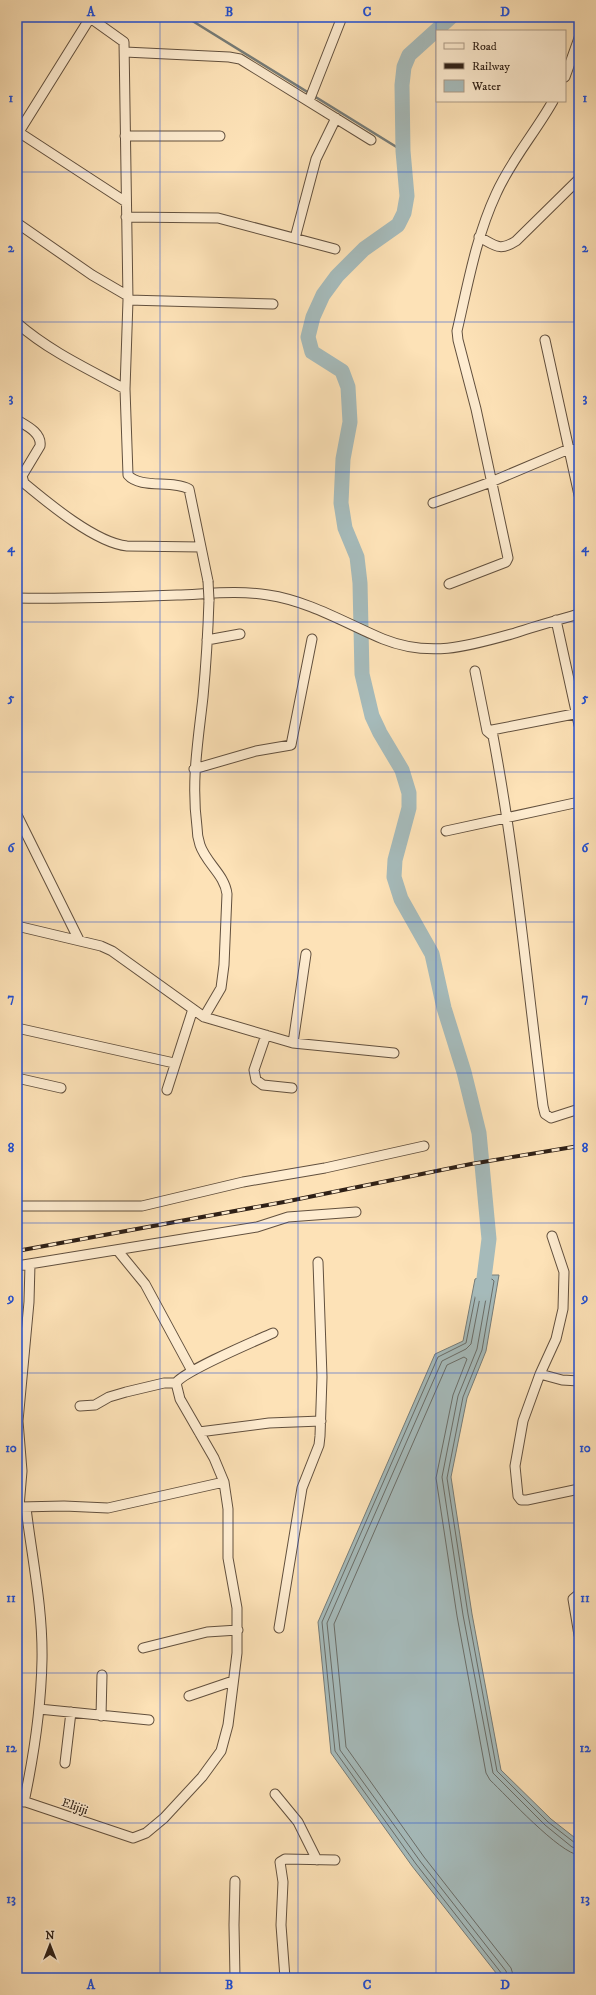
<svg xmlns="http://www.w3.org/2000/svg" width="596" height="1995" viewBox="0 0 596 1995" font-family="'IM FELL DW Pica',serif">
<rect width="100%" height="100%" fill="#fde2b7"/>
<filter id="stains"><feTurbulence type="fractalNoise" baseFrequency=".005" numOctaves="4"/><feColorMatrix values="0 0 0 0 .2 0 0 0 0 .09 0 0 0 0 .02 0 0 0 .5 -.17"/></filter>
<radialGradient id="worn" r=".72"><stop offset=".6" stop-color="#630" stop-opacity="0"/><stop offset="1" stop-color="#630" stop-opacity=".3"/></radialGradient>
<path fill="#a5baba" stroke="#767c78" d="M486,1275H499L486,1351L467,1398L451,1477L472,1614L501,1770L551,1819L579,1841V1978H500L412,1866L331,1753L318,1622L435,1354L463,1341L475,1279Z"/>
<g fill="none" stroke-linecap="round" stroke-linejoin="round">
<path stroke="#6a6d68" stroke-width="1" d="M503,1978L502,1974L416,1864L335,1751L322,1622L438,1357L466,1343L478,1283L486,1279H492L494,1281L482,1350L463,1397L447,1478L468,1614L497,1771L548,1822L575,1843L579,1844
M508,1978L506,1971L420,1861L340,1750L327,1623L442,1361L466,1349L471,1344L482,1287L485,1285L488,1287L477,1349L458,1396L442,1477L463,1615L493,1773L545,1825L572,1847L579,1849
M514,1978L511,1968L424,1857L346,1747L334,1624L447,1365L464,1357L467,1359L453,1395L436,1478L457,1616L486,1773L490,1780C506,1795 560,1854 579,1855"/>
<path stroke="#767c78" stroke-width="2.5" d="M186,17L403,151"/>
<path stroke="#a5baba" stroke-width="15" d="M451,17L409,55L404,67L402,85L403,151L407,196L404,213L398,225L364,249L337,276L323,295L313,317L308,337L312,352L342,371L348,387L350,422L343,459L341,503L345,528L357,557L360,583L362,674L372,716L380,733L402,770L409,793V808L395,860L394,877L401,899L432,954L444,1008L464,1072L479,1133L489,1239L482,1294"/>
<defs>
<path id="minor" d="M89,17L124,42L128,300L125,389L128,475C140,489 172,480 189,489L208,581
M125,52L229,57L240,59L371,140
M565,77L579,38
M309,101L342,17
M17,131L126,202
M17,135L90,18
M125,136H220
M126,217L218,218L335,249
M17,223L92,275L128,296
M479,237C495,245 499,252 516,241L579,179
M295,238L316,159L336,118
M128,300L273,304
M17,323C49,351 88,369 125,389
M545,340L579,495
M17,420C27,426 42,433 40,446L22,476L24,483C48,503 96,543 127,546L201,547
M433,503L491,482L569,449L579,450
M449,584L506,562L508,558L476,409L458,340L457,331C468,284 476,237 496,194C511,160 535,133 553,101
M17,598C70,599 124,597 177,595C207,594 238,590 268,595C309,601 345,623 383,639C430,658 469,646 515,633C536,626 558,620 579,614
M556,620L579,725
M207,640L240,634
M475,671L487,731L493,736C516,858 527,983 543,1106L545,1114L551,1118L579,1109
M487,731L579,713
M194,769L256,751L291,745L312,639
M17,815L79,940
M446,831L579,802
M17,926L101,946L112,951L204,1017L293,1043L394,1053
M204,1017L221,988L224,965L227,894C225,875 206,863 200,845C198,839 197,832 197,827C191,781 198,742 203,697C206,665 208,632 209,600
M17,1028L174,1063
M266,1035L254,1070L256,1080L263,1085L292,1088
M293,1043L306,954
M17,1078L61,1088
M167,1090L193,1009
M17,1206H142L243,1182L325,1168L424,1146
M552,1236L564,1272L563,1309L556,1339L540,1374L523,1421L515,1466L518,1496L521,1500H527L579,1489
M118,1251L145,1284L192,1371
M17,1266L257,1227L288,1217L356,1212
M540,1374L562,1380L579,1381
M80,1406L95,1405L109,1397L126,1392L164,1383H176
M199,1432L269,1423L321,1421
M19,1507L22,1471L18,1421L29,1302L30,1264
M20,1507L64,1506L108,1508L224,1482
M579,1594L573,1599L579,1635
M279,1628L302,1488L319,1445L320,1436L322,1377L318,1262
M143,1648L207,1632L238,1630
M189,1696L233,1681
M39,1709L149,1720
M101,1716L102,1675
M65,1763L71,1712
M275,1794L298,1822L317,1860
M17,1799L133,1838L146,1833L164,1818L202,1777L221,1751L228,1725L237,1653V1608L228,1558V1509L224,1482L214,1458L180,1399L176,1383C184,1371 255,1341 273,1333
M24,1802C34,1755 41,1708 42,1660C43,1609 32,1558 26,1508
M235,1978L234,1925L235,1881
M285,1978L281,1925L283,1882L280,1862L285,1859L335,1860"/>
</defs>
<use href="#minor" stroke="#62503e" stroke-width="11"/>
<use href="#minor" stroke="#feecd0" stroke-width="9"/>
<defs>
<path id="rail" d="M17,1251L284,1202L471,1164L579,1146"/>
</defs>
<use href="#rail" stroke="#2f2016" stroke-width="4"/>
<use href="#rail" stroke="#feecd0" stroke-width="2.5" stroke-dasharray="8" stroke-linecap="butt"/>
<defs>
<path id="minor-bridge" d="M208,581L209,600"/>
</defs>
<use href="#minor-bridge" stroke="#62503e" stroke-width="11" stroke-linecap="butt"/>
<use href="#minor-bridge" stroke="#feecd0" stroke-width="9"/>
</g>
<path fill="none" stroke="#1d4ed8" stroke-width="1" stroke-opacity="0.55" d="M160,17V1978M298,17V1978M436,17V1978M17,172H579M17,322H579M17,472H579M17,622H579M17,772H579M17,922H579M17,1073H579M17,1223H579M17,1373H579M17,1523H579M17,1673H579M17,1823H579"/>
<g text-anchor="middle" stroke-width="3" stroke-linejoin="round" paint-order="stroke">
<g font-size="12" fill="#2f2016" stroke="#feecd0">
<text transform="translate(75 1806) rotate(19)" y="4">Elijiji</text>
</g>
</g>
<rect width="596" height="1995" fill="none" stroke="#fde2b7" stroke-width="44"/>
<rect x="436" y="30" width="130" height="72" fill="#feecd0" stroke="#ab9a86"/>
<rect x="444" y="43" width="20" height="6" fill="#feecd0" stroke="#ab9a86"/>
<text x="472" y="50" font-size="12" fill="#2f2016">Road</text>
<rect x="444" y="63" width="20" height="6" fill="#2f2016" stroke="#ab9a86"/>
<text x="472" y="70" font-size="12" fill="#2f2016">Railway</text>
<rect x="444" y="80" width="20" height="12" fill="#a5baba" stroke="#ab9a86"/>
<text x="472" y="90" font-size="12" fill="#2f2016">Water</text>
<g transform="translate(50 1945)" stroke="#feecd0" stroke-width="3" paint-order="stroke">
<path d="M0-3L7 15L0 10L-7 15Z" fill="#2f2016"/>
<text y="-6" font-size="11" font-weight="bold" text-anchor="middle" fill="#2f2016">N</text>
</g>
<rect x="22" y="22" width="552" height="1951" fill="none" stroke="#1d4ed8" stroke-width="1.5"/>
<g font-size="13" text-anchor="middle" font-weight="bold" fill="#1d4ed8">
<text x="91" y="16">A</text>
<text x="229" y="16">B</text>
<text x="367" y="16">C</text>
<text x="505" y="16">D</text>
<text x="11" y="102">1</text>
<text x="585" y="102">1</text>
<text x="11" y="252">2</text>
<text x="585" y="252">2</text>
<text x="11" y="402">3</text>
<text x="585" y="402">3</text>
<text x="11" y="552">4</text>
<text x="585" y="552">4</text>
<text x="11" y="702">5</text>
<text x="585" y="702">5</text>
<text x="11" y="852">6</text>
<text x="585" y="852">6</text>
<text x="11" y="1002">7</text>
<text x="585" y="1002">7</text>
<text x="11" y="1152">8</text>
<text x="585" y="1152">8</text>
<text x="11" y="1302">9</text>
<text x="585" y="1302">9</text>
<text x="11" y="1452">10</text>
<text x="585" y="1452">10</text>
<text x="11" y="1602">11</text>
<text x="585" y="1602">11</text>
<text x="11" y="1752">12</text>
<text x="585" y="1752">12</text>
<text x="11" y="1903">13</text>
<text x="585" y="1903">13</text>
<text x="91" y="1989">A</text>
<text x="229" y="1989">B</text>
<text x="367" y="1989">C</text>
<text x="505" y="1989">D</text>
</g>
<rect width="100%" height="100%" filter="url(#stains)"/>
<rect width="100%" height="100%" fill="url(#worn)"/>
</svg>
